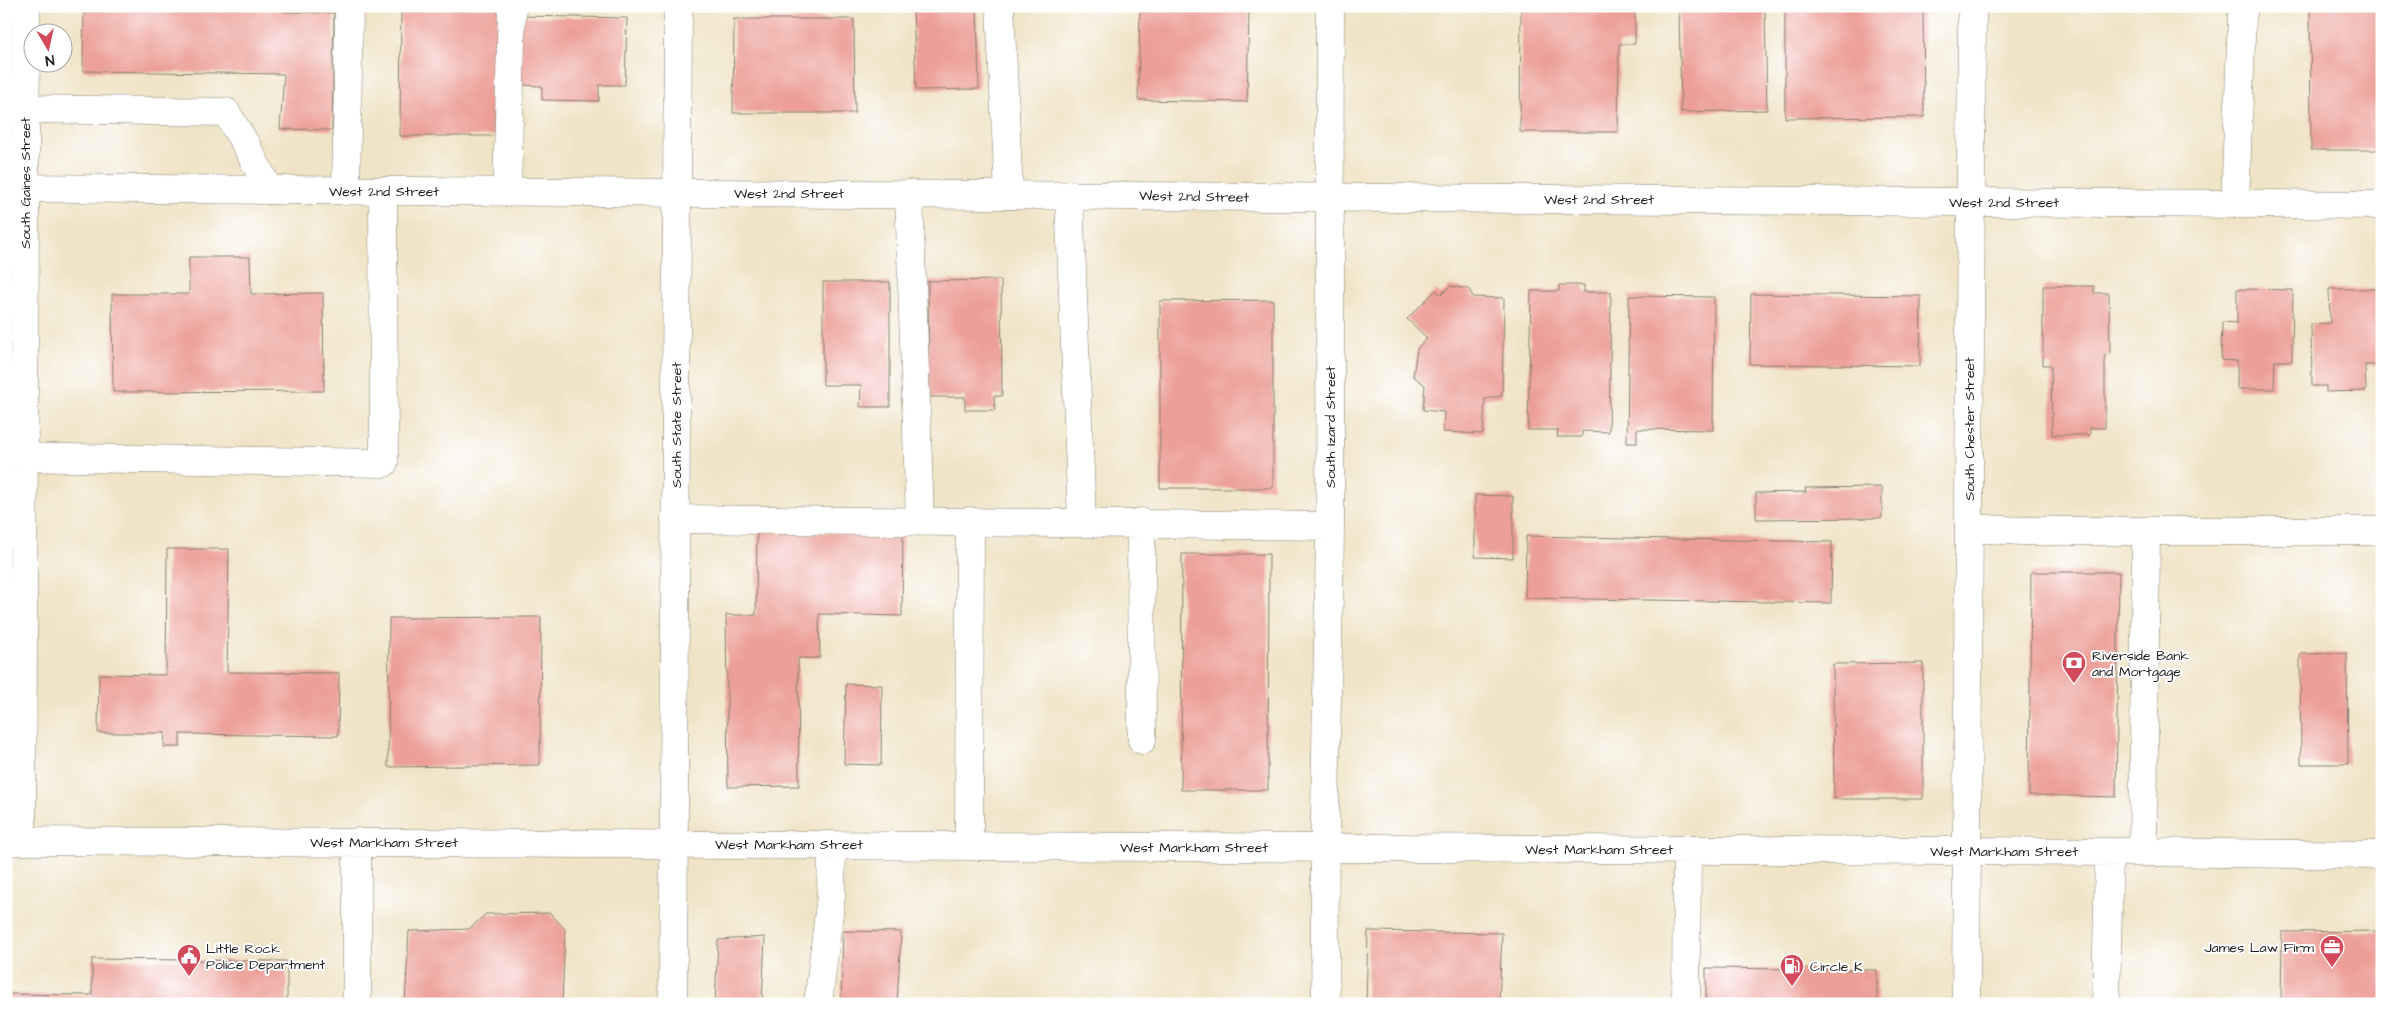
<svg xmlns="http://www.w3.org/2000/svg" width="2388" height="1010" viewBox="0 0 2388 1010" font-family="'Architects Daughter',sans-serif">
<rect width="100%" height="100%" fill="#fff"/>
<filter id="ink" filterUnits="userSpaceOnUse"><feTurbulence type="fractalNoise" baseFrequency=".02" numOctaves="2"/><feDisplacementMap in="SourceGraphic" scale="10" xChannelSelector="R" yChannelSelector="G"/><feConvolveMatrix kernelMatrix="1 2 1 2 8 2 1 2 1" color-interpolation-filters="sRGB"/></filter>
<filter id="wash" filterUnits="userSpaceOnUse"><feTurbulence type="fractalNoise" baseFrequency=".0096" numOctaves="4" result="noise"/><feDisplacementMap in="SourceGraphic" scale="20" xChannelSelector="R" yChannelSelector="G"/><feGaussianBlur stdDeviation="1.12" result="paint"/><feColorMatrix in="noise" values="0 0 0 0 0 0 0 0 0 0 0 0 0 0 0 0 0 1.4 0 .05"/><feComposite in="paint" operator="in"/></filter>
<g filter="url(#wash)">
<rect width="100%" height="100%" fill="#f0e3c6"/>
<g id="blocks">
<path fill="#ec9f97" d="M84,6H284V12L334,13L332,130L280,129L284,74L83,71Z
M401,6H501L500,136H400Z
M913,6H977L979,89L916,90Z
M1521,6H1635V44H1619L1618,132H1520Z
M1679,6H1765L1767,110L1681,112Z
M1785,6H1923L1924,117L1785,118Z
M2310,6H2382V150H2311Z
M1140,8L1249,10L1247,102L1138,100Z
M519,16L627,18L625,85H599V101L542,100V86L518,85Z
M734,19H854L855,113H733Z
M189,257H250L251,294L323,293L324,391L113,392L112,294H189Z
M1001,280L1002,396H994L995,410H965V397H929L928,281Z
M823,282H890V407H860L861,385H823Z
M1559,285H1584V292H1611L1609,432L1582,431V437H1557L1558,430H1528L1531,291H1559Z
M1450,286L1469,289L1473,297L1504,298L1502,396L1485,399L1483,434L1443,432L1444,412L1423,410L1425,385L1413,376L1417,349L1427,338L1407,319L1436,290L1441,295Z
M2043,286H2094V293H2109L2110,354L2105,355V428H2090V435H2052L2051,365H2043Z
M2237,289L2293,290L2292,361H2275L2274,389H2237V361L2221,360L2222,322L2237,323Z
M2329,289H2381L2382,365H2365L2366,391L2326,392V386H2312L2311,324L2330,323Z
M1751,294L1921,296L1920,366L1750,364Z
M1629,296L1714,297L1713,430L1637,429V443H1627Z
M1273,300V488H1160V301Z
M1882,487V518L1756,519V493L1806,492L1805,488Z
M1475,495L1513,496V558L1475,557Z
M757,532L903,533L902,616L819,614L820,658H798L799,786L728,787L726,615H756Z
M1526,536L1832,542L1831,603L1525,598Z
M167,549H229L227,672L339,673L338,736L180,734V747H164L165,733H98L99,674L166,675Z
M1182,554H1269L1268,790H1181Z
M2031,572H2119L2116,797L2029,795Z
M541,617L540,765L388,767L389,618Z
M2347,653L2348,764H2301L2300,654Z
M1923,663V799H1834L1833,664Z
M846,684L882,685L881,765L844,764Z
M550,913L565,929L562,1004H405L409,931L469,929L486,914Z
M843,931L901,932L897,1004H841Z
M1368,931L1502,933L1499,1004H1366Z
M2382,931V1004H2281L2282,932Z
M765,937L762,1004H715L718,940Z
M92,959L287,961V1004H6V994L92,995Z
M1706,968L1877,970V1004H1706Z"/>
</g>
</g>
<g filter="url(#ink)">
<use href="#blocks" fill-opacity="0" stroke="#868071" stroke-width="1"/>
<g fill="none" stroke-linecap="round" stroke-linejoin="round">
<defs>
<path id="minor" d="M1000,6L1009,195
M26,109L226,112L246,145L269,190
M346,191L349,6
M507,192L512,6
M909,194L920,521
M1069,195L1082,522
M2235,204L2242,16L2245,6
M6,457L384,463L383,191
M675,519L1330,526
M1141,522L1142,740
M1969,528L2022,531H2382
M6,841L2143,852L2382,855
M22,841L26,6
M357,842V1004
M969,845L970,521
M2143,852L2146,531
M673,1004L678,6
M818,1004L831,896L832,845
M1326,1004C1322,845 1328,686 1330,528C1331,354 1329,180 1330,6
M1686,1004L1687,849
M2106,1004L2109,852"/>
<path id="major" d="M6,188L2382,205
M1966,1004L1972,6"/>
</defs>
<use href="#minor" stroke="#868071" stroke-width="29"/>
<use href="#major" stroke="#868071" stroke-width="29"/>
<use href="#minor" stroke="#fff" stroke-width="28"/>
<use href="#major" stroke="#fff" stroke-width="28"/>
</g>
</g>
<defs>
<symbol id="bank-pin" viewBox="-11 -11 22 30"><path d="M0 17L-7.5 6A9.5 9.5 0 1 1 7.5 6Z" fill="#d1495b" stroke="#fff"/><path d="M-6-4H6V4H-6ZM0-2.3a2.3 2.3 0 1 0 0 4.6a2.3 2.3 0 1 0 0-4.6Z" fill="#fff"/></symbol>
<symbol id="office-pin" viewBox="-11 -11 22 30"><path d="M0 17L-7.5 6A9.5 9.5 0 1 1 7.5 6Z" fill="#d1495b" stroke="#fff"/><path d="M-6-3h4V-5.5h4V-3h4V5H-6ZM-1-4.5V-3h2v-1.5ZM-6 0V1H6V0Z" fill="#fff"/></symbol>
<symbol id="civic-pin" viewBox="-11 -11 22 30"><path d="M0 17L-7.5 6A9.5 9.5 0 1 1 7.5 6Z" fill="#d1495b" stroke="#fff"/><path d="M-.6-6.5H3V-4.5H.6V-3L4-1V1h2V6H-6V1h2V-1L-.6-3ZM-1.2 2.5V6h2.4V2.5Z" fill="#fff"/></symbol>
<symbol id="fuel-pin" viewBox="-11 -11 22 30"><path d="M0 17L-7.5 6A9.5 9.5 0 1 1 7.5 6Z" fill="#d1495b" stroke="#fff"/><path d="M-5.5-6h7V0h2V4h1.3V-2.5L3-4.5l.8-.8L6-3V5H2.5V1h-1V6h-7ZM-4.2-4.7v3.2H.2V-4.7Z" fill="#fff"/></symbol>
</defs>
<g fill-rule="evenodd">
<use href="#bank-pin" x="2060" y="649" width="28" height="38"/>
<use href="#office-pin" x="2318" y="933" width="28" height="38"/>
<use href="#civic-pin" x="175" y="942" width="28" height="38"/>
<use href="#fuel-pin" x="1778" y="952" width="28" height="38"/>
</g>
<g text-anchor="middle" stroke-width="4" stroke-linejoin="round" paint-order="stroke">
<g font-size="14" fill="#1c1c1c" stroke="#fff">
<text transform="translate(25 183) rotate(-90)" y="5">South Gaines Street</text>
<text x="384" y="196">West 2nd Street</text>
<text x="789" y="198">West 2nd Street</text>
<text transform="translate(1194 196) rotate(1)" y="5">West 2nd Street</text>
<text x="1599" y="204">West 2nd Street</text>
<text x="2004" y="207">West 2nd Street</text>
<text transform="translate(676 425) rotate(-90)" y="5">South State Street</text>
<text transform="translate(1330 427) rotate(-90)" y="5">South Izard Street</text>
<text transform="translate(1969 429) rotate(-90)" y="5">South Chester Street</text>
<text x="384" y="847">West Markham Street</text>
<text x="789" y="849">West Markham Street</text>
<text x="1194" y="852">West Markham Street</text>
<text x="1599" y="854">West Markham Street</text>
<text x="2004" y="856">West Markham Street</text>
</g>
<g font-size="14" fill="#1c1c1c" stroke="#fff" text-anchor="start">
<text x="2092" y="660">Riverside Bank<tspan x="2092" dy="16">and Mortgage</tspan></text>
<text x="2314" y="952" text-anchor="end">James Law Firm</text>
<text x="206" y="953">Little Rock<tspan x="206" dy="16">Police Department</tspan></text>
<text x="1810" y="971">Circle K</text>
</g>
</g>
<rect width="2388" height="1010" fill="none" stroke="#fff" stroke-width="25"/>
<g transform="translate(48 48) rotate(171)"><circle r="24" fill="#ffffff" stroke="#a4a4a4"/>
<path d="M0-4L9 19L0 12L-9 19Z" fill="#d1495b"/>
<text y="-8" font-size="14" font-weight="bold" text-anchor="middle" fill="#1c1c1c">N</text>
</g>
</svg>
